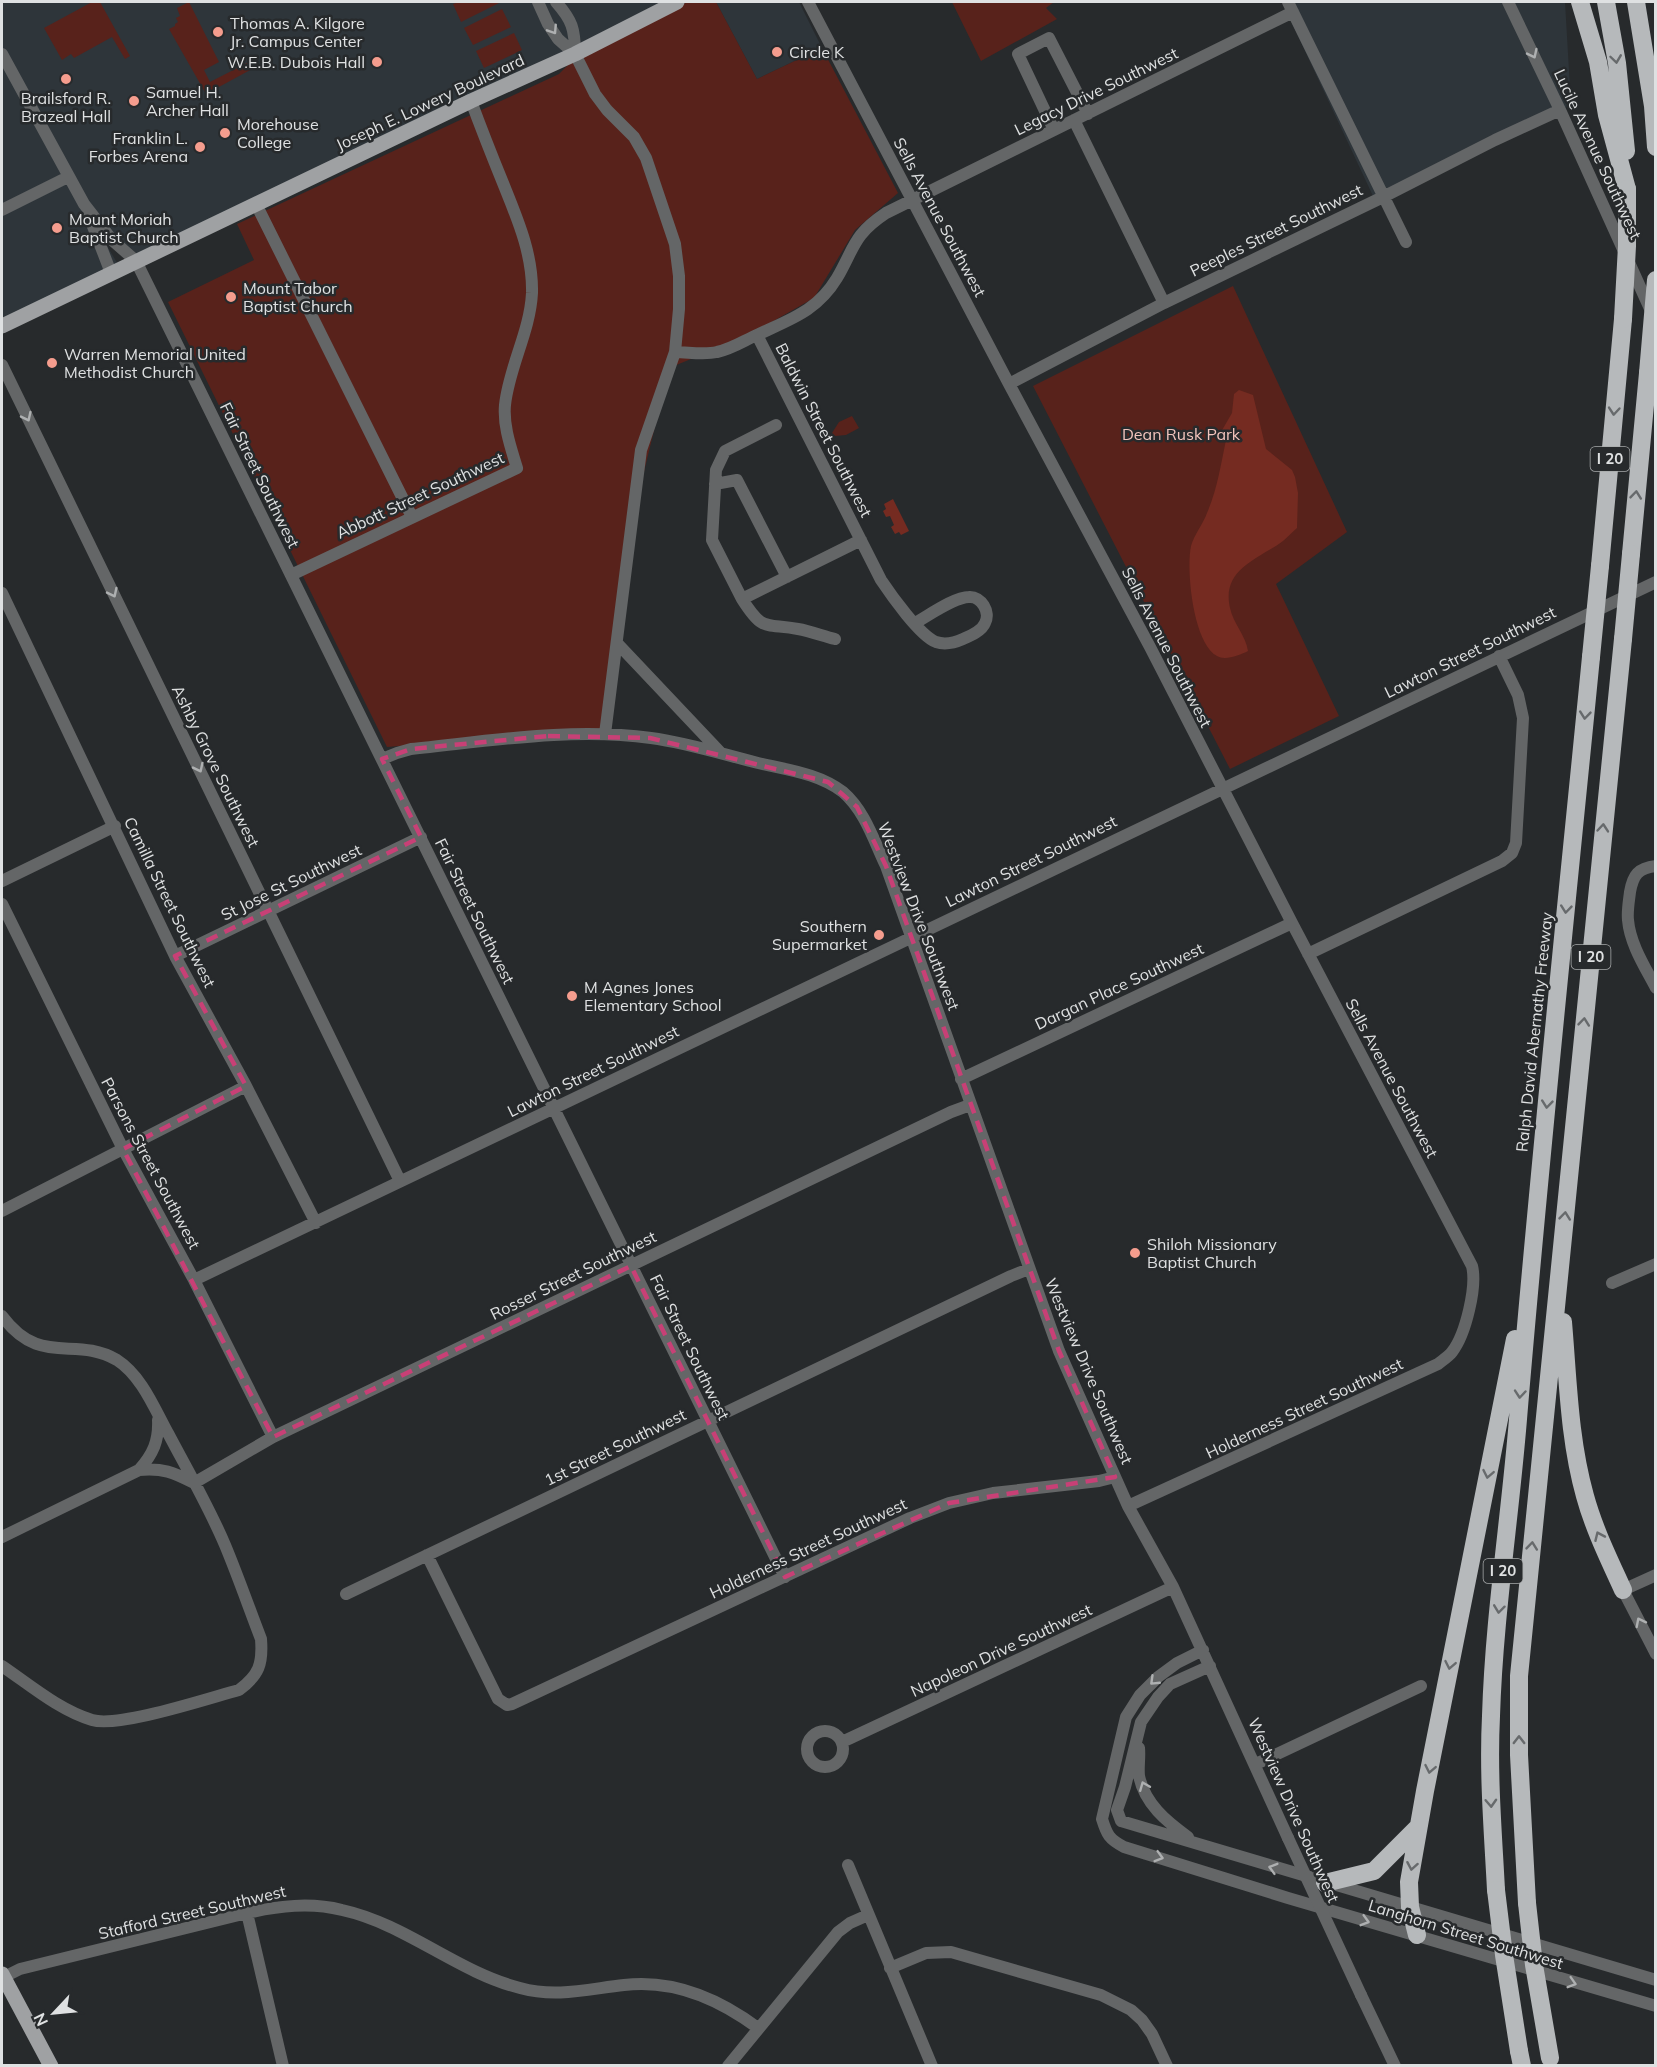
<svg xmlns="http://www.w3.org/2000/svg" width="1657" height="2067" viewBox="0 0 1657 2067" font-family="Mulish,sans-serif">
<rect width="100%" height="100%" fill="#272a2c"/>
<path fill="#2e353a" d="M2,2H676L136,261L67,179L122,271L2,327Z
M716,2H799L822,48L757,79Z
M1282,2H1565L1571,105L1373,196Z"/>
<path fill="#58221b" d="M92,2H100L130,56L125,59L112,37L74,58L71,54L62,60L44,28Z
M189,2L219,62L204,70L210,82L249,62L252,69L206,94L169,29L175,26V24L178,22L176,18L180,16L177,8Z
M459,2H498L499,3L461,22L453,4Z
M688,2H716L757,79L822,48L898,193L855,230L814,298L749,335L674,366L656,422L642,480L611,729L387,747L168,302L254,260L237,224L559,74L590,43Z
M952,2H1054L1046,8L1057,19L981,61Z
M502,9L511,27L473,45L464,28Z
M514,33L522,50L484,68L476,51Z
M1233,286L1347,532L1276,584L1339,716L1230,769L1033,386Z
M852,416L859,428L846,435L835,436L832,433L839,422Z"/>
<path fill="#752b21" d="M1239,390L1253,395L1266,449L1292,470L1295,477L1298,493L1297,528C1292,532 1288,537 1283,541C1259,559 1221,569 1230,608C1233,623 1246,636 1248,651C1240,655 1225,661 1217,656C1193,643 1186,570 1191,546C1194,535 1203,524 1207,513C1217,490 1221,464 1226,440L1221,432L1232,413L1234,394Z
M893,499L909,531L901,535L899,532L895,534L891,527L894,525L890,516L886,517L883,511L886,509L884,504Z"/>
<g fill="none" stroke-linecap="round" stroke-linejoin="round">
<path stroke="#646667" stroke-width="12" d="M538,2L548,24L558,39L575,54L595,94L607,110L634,137L646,158L675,244L679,276V309L675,352L641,450L605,734
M556,2C572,20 575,29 575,54
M808,2L1009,384L1150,647L1292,923L1472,1266C1477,1286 1466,1334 1452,1352C1449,1356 1443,1360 1438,1364L1128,1506
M1288,2L1406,242
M1508,2L1560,110L1651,311
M2,54L84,204L112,240L136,261L785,1577
M1074,120L1164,303
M1054,130L1018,54L1049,38L1088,114
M256,204L412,517
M2,210L68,177
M89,216L111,273
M757,335L881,580C891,595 920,636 936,642C945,645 954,643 963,639C970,636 982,631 985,623C991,612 981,596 969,597C954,597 928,616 915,623
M675,352C688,352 704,355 717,352C732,349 745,340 759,334C791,319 817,311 837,278C855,247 853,235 886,213L1293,12
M2,365L400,1181
M1009,384L1164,303L1383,197L1495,140L1560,110
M776,425L725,451L716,470L712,540L742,599L861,540
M715,484L737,480L787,577
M291,575L517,468C511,448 503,426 505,405C509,367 530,332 532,293C533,254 517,218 503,183C492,156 481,128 471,101
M2,593L175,956L246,1086L316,1223
M742,599C763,632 764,623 798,629C810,631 823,636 835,639
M617,643L721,753
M382,759L397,753L411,749C490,741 572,727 651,738C688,743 722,754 758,763C787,770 818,773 843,792C865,811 874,841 886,866L1059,1351L1128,1506L1173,1587L1288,1838
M1656,866C1638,868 1633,875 1630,892C1629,901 1627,911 1628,920C1630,944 1645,967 1656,988
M2,881L115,826
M2,904L123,1149L194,1280L273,1437
M1308,954L1502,861L1512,853L1516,843L1523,718L1518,695L1499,656
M175,956L421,837
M961,1079L1292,923
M2,1211L246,1086
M194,1280L1656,582
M1612,1283L1656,1264
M2,1316C41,1368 74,1335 117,1360C142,1376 155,1410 169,1435C188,1471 209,1507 225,1545C238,1576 249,1608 261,1639C263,1664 259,1675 239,1690C209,1698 119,1728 92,1720C59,1710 30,1685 2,1666
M139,1470C153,1454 159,1441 158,1420
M2,1537L139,1470C163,1468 173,1472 194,1483L273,1437L951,1112L970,1105
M427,1555L498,1699L507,1705L512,1704L910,1518L949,1503L993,1493L1099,1481L1115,1477
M1656,1575L1623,1590L1656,1654
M346,1594L1011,1276L1029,1269
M1203,1650L1177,1663L1158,1677L1140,1695L1126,1717L1102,1819C1107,1835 1109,1839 1124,1847L1288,1898L1656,2006
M807 1749a18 18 0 1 1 36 0a18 18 0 1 1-36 0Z
M842,1742L1173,1587
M1139,1748C1140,1757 1138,1767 1139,1776C1145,1804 1166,1821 1188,1837
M1256,1764L1421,1686
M1121,1821L1656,1980
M1121,1821L1117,1810L1125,1787L1141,1722L1158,1697L1170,1684L1210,1666
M848,1865L932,2066
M247,1913L283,2066
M890,1968L926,1953L951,1952L1101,1995L1131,2010L1142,2020L1152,2034L1167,2066
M4,1977L20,1969L247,1913C279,1906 310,1902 342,1910C406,1924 457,1972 520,1988C556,1998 588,1989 624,1985C674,1979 719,1999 758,2028
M1361,1995L1395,2066
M728,2066L838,1932L850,1923L868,1915"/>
<path stroke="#9fa1a3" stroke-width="15" d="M2,326L471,101L575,54L677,2
M2,1974L51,2066"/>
<path stroke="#b6b9bb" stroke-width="18" d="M1580,2L1598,62L1607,115L1627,189
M1606,2L1617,63L1626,151
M1636,2L1653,106L1656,147
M1631,554L1648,373
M1600,566L1623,319
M1563,1322C1568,1380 1569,1439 1585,1496C1594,1529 1609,1559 1623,1590
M1325,1883L1374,1871L1419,1826
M1496,1890C1493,1832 1488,1775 1491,1716C1494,1617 1510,1518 1518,1419C1539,1165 1566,911 1591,657
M1527,1903L1519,1755V1676L1623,639
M1417,1935L1410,1907L1409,1882L1425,1791L1515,1339
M1519,2051L1522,2066"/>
<path stroke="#646667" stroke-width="12" d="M1288,1838L1361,1995"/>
<path stroke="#b6b9bb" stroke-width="18" d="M1623,319L1627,246V189
M1648,373L1656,280
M1623,639L1631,554
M1591,657L1600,566
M1496,1890L1504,1955L1519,2051
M1527,1903L1534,1965L1550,2058"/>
</g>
<defs><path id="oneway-chevron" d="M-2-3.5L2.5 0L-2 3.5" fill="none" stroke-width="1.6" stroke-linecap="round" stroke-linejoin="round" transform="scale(1.5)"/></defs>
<g stroke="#aeb0b1">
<use href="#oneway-chevron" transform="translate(553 30) rotate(57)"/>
<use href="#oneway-chevron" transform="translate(1533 54) rotate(64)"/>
<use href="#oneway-chevron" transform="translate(27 417) rotate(64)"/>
<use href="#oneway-chevron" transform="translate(113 593) rotate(64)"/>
<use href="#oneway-chevron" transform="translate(199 768) rotate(64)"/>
<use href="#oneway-chevron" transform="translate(1640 1622) rotate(-117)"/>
<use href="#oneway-chevron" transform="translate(1154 1681) rotate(136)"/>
<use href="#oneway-chevron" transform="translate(1144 1786) rotate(-112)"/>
<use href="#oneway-chevron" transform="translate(1159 1857) rotate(16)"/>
<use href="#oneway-chevron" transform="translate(1273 1868) rotate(-164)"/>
<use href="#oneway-chevron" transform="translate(1365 1921) rotate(16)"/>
<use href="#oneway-chevron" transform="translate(1572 1983) rotate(17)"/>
</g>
<g stroke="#676a6c">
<use href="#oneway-chevron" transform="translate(1616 59) rotate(82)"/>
<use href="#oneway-chevron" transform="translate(1614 411) rotate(95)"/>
<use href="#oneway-chevron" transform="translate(1636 495) rotate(-84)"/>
<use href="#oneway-chevron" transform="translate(1585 715) rotate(96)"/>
<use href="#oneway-chevron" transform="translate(1603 828) rotate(-85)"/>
<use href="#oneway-chevron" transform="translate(1566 909) rotate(96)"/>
<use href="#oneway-chevron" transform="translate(1584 1022) rotate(-84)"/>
<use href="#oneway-chevron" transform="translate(1547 1104) rotate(96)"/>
<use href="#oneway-chevron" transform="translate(1565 1216) rotate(-84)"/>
<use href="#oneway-chevron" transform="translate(1520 1394) rotate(95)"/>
<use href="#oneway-chevron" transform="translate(1488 1474) rotate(101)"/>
<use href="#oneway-chevron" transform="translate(1599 1536) rotate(-114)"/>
<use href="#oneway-chevron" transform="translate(1532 1546) rotate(-84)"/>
<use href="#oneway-chevron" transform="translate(1499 1609) rotate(97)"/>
<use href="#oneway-chevron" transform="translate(1450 1665) rotate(101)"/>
<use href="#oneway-chevron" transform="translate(1519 1740) rotate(-90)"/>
<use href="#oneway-chevron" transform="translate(1430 1769) rotate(101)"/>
<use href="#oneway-chevron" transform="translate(1491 1803) rotate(87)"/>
<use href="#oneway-chevron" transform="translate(1412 1866) rotate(100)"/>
</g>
<path fill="none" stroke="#c84076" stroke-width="4.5" stroke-dasharray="12 8" stroke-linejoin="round" d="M548,736L650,738L828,782L857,807L886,866L1059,1351L1115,1477L949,1503L785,1577L631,1266L273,1437L123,1149L246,1086L175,956L421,837L382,759L411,749Z"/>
<g fill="#f59d8e" stroke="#272a2c" stroke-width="2">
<circle cx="218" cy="32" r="6"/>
<circle cx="777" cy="52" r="6"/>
<circle cx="377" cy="62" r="6"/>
<circle cx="66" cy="79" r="6"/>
<circle cx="134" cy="101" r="6"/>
<circle cx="225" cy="133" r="6"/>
<circle cx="200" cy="147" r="6"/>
<circle cx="57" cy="228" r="6"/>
<circle cx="231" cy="297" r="6"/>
<circle cx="52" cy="363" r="6"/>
<circle cx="879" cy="935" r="6"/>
<circle cx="572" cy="996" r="6"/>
<circle cx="1135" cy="1253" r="6"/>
</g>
<g text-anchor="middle" stroke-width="5" stroke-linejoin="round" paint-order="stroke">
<g fill="#272a2c" stroke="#a8aaab" stroke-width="1.5">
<rect x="1590.5" y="447" width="39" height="24" rx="4.5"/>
<rect x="1571.5" y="945" width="39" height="24" rx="4.5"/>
<rect x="1483.5" y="1559" width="39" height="24" rx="4.5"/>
</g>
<g font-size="15" font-weight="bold" fill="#dfe1e2">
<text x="1610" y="464">I 20</text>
<text x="1591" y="962">I 20</text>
<text x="1503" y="1576">I 20</text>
</g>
<g font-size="16" fill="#dfe1e2" stroke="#272a2c" text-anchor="start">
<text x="230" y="29">Thomas A. Kilgore<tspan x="230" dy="18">Jr. Campus Center</tspan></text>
<text x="789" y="58">Circle K</text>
<text x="365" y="68" text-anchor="end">W.E.B. Dubois Hall</text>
<text x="146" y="98">Samuel H.<tspan x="146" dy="18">Archer Hall</tspan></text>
<text x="66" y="104" text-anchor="middle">Brailsford R.<tspan x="66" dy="18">Brazeal Hall</tspan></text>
<text x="237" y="130">Morehouse<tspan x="237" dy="18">College</tspan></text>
<text x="188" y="144" text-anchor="end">Franklin L.<tspan x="188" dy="18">Forbes Arena</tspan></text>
<text x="69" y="225">Mount Moriah<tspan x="69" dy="18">Baptist Church</tspan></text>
<text x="243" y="294">Mount Tabor<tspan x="243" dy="18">Baptist Church</tspan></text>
<text x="64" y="360">Warren Memorial United<tspan x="64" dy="18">Methodist Church</tspan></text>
<text x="867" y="932" text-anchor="end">Southern<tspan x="867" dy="18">Supermarket</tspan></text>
<text x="584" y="993">M Agnes Jones<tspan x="584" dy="18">Elementary School</tspan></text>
<text x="1147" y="1250">Shiloh Missionary<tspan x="1147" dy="18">Baptist Church</tspan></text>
</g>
<g font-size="16" fill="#dfe1e2" stroke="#272a2c">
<text transform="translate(1096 91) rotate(-26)" y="6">Legacy Drive Southwest</text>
<text transform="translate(430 102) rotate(-25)" y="6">Joseph E. Lowery Boulevard</text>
<text transform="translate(1598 154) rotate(65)" y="6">Lucile Avenue Southwest</text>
<text transform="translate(940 217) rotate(62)" y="6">Sells Avenue Southwest</text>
<text transform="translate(1276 230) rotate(-26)" y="6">Peeples Street Southwest</text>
<text transform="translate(824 430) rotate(63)" y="6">Baldwin Street Southwest</text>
<text transform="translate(260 475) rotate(64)" y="6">Fair Street Southwest</text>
<text transform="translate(420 495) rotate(-25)" y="6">Abbott Street Southwest</text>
<text transform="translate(1167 647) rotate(63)" y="6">Sells Avenue Southwest</text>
<text transform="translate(1470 652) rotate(-26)" y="6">Lawton Street Southwest</text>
<text transform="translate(216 766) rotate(64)" y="6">Ashby Grove Southwest</text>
<text transform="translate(1031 861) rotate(-26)" y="6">Lawton Street Southwest</text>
<text transform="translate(291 882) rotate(-26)" y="6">St Jose St Southwest</text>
<text transform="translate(170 902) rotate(64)" y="6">Camilla Street Southwest</text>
<text transform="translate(475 911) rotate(64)" y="6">Fair Street Southwest</text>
<text transform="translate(919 916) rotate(69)" y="6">Westview Drive Southwest</text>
<text transform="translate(1119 986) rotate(-25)" y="6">Dargan Place Southwest</text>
<text transform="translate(1534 1032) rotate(-84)" y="6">Ralph David Abernathy Freeway</text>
<text transform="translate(593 1071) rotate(-26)" y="6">Lawton Street Southwest</text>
<text transform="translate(1392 1078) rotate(62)" y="6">Sells Avenue Southwest</text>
<text transform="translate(151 1163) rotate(62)" y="6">Parsons Street Southwest</text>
<text transform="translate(573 1275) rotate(-26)" y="6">Rosser Street Southwest</text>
<text transform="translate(690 1347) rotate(64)" y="6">Fair Street Southwest</text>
<text transform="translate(1089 1371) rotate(67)" y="6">Westview Drive Southwest</text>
<text transform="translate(1304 1408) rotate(-25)" y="6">Holderness Street Southwest</text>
<text transform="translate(615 1447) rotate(-26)" y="6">1st Street Southwest</text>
<text transform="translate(808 1548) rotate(-25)" y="6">Holderness Street Southwest</text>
<text transform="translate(1001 1650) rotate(-25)" y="6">Napoleon Drive Southwest</text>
<text transform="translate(1294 1810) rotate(66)" y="6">Westview Drive Southwest</text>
<text transform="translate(192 1912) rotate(-13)" y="6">Stafford Street Southwest</text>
<text transform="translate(1466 1934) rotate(17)" y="6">Langhorn Street Southwest</text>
</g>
<g font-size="16" fill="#f3c5bd" stroke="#272a2c">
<text x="1181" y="440">Dean Rusk Park</text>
</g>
</g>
<rect width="1657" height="2067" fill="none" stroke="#dfe1e2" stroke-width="6"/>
<g transform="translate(54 2013) rotate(244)" stroke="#272a2c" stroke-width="4.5" paint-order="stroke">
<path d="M0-4.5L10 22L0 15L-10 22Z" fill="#dfe1e2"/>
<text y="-9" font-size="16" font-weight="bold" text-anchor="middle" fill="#dfe1e2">N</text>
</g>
</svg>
